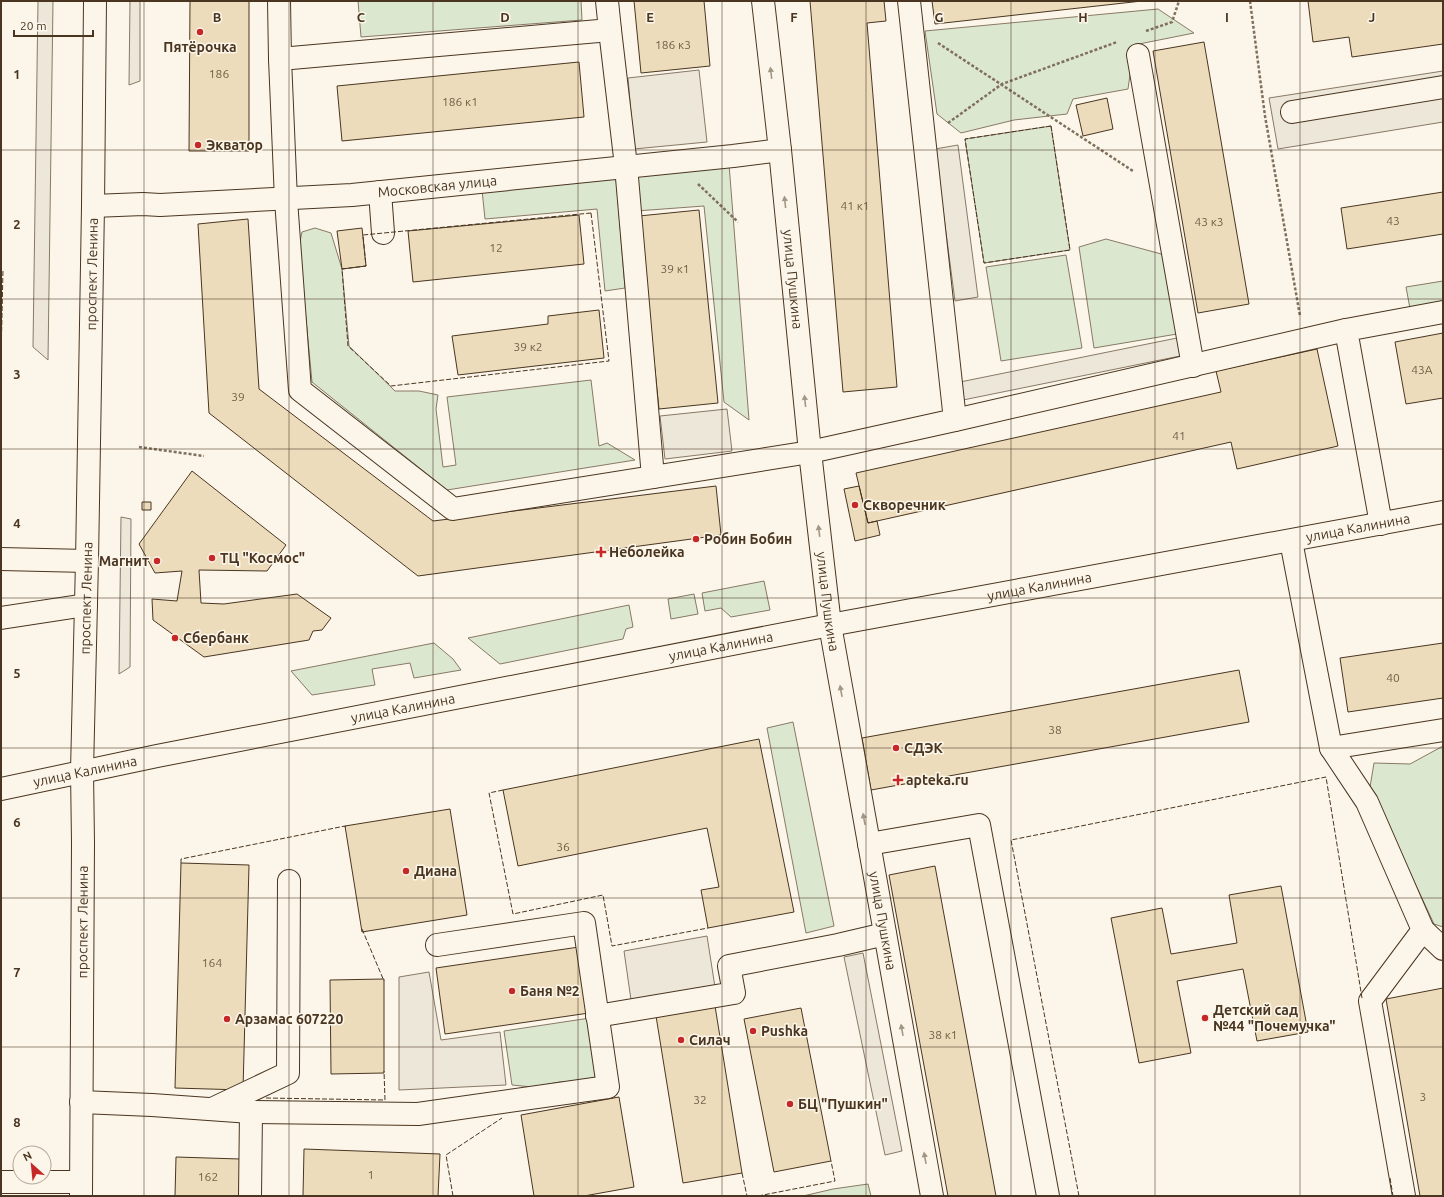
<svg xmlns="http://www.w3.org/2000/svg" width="1444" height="1197" viewBox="0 0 1444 1197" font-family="Ubuntu,sans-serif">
<rect width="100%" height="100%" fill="#fbf6e9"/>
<path fill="#dce7d0" stroke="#887966" d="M358,1H581L582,20L361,37Z
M1158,9L1194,33L1134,45L1128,89L1073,99L1067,114L1014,120L961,133L937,114L925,31Z
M1051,126L1070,250L984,263L965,139Z
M729,164L749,420L724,402L704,206L636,211L632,173Z
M616,177L625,288L605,291L597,209L485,219L482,190Z
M315,228L331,233L342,269L349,346L395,391H419L438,395L436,409L443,467L456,465L447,397L591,380L599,446L607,443L635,460L447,490L312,382L299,246L302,232Z
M1106,239L1165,255L1177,334L1094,348L1079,247Z
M1066,255L1082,348L1001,361L986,267Z
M1443,281V308L1411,314L1406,287Z
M764,581L770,610L731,617L721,608L705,611L702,593Z
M694,594L698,614L671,619L668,599Z
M629,605L633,627L626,629L623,639L500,664L468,638Z
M434,643L453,659L461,670L414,678L410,663L372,669L375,685L312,695L291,671Z
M793,722L834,926L806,933L767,728Z
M1443,746V927L1434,924L1370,787L1374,763L1410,764Z
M590,1018L599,1082H560L532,1087L512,1085L504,1031Z
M868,1184L871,1196H803L833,1189Z"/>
<path fill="#ede7d9" stroke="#887966" d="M38,1H53L48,360L33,347Z
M130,1H140V81L129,85Z
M699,70L707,142L634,149L628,78Z
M1443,71V122L1278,149L1269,98Z
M958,145L978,297L955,301L935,149Z
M1177,338L1180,356L963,400L960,382Z
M727,409L732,451L665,459L660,416Z
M121,517L131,519L130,667L119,674Z
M707,936L715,987L631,1000L624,951Z
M863,953L902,1151L885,1155L844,957Z
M429,972L441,1040L500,1032L506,1085L399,1090V977Z"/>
<path fill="#ecdcbc" stroke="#4a3520" d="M190,1H249V151H189Z
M634,1H704L710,66L641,73Z
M810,1H884L886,21L867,23L897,387L843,392Z
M932,1H1142L935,24Z
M1308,1H1443V44L1352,57L1349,37L1313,42Z
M1204,42L1249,304L1198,313L1153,51Z
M579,62L584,117L342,141L337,86Z
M1107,98L1113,129L1083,136L1076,105Z
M1443,192V234L1347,249L1341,208Z
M699,210L718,403L659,409L639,216Z
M579,215L584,264L413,282L408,231Z
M248,219L259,389L433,521L716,486L721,535L418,576L209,413L198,224Z
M362,228L366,266L342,269L337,231Z
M599,310L604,358L458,375L452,336L548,324V316Z
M1443,333V398L1406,404L1395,342Z
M1317,349L1338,446L1237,469L1231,442L868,523L856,473L1221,392L1216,371Z
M192,471L286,545L267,571L199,570L201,603L224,604L297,594L331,618L322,630L313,631L309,640L204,657L153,620L152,599L177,601L182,571L155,573L139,544Z
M859,486L868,523L877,521L880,535L855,541L844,489Z
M142,502H151V510H142Z
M1443,643V698L1348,712L1340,658Z
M1239,670L1249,722L871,790L862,738Z
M759,739L794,912L708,928L701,890L719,887L707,828L518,866L503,790Z
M450,809L467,915L362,932L345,826Z
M181,863L249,865L243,1090L175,1088Z
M935,866L996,1196H948L889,875Z
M1281,886L1308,1032L1257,1041L1243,969L1177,981L1191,1053L1139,1063L1111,918L1162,908L1171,954L1237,943L1229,895Z
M579,947L589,1013L445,1034L436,968Z
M384,979V1073L331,1074L330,980Z
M1443,988V1196H1420L1386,999Z
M715,1006L742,1173L683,1183L656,1016Z
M801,1008L831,1161L774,1172L744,1019Z
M619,1097L634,1187L584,1196H534L521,1115Z
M304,1149L440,1154L438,1196H303Z
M176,1157L240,1159L239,1196H175Z"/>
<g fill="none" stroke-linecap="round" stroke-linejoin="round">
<defs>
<g id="minor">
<path d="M279,1L280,59"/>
<path d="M607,1L610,30L280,59L286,200L300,390L453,509L810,452L955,420L909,1"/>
<path id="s1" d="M763,1L780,150L810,452L830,625L932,1196"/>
<path d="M610,30L626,166L653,477"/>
<path d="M1138,55L1193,366"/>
<path d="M1292,112L1443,87"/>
<path d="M380,192L383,233"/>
<path id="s2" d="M93,206L143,204L160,205L352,195L733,156L780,150"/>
<path d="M955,420L1346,330"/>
<path d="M1381,524L1346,330L1443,312"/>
<path d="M1291,541L1331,748L1367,802L1423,930L1443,949"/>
<path d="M1,559L87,561"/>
<path d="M1,618L86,605"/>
<path d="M1331,748L1443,730"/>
<path id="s3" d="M1,789L157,756L830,625L1443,512"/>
<path d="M869,844L979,825L1048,1196"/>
<path d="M597,1016L734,993L729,966L838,945L885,934"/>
<path d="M81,1102L152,1105L251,1112L418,1114L608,1087L584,923L437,945"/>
<path d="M212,1109L288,1073L289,881"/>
<path d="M1,1182H81"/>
<path d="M250,1196L251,1112"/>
<path d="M1404,1196L1370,1001L1423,930"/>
</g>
<g id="major">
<path id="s4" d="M81,1196L83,843L82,771L87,561L93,206L95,1"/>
</g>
</defs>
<use href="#minor" stroke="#4a3520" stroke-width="24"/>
<use href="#major" stroke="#4a3520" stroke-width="24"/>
<path stroke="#7f6f5c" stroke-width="2.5" stroke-dasharray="3 2" stroke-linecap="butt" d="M1250,1L1265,116L1300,316
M1146,31L1172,22L1179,1
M938,43L1133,171
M948,123L1002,84L1117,42
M698,184L738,222
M139,447L204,456"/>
<use href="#minor" stroke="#fbf6e9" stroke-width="22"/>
<use href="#major" stroke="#fbf6e9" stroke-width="22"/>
<path stroke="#4a3520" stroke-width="1" stroke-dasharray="5 2" stroke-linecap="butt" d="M1051,126L1070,250L984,263L965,139Z
M591,213L609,361L391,386L348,346L342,269L366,266L363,235Z
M1,360L3,269
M503,790L489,793L513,914L603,895L612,946L708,928
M181,863V859L345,826L346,829
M362,929L384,981
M266,1098L385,1100L384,1071
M742,1173L747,1196
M1390,1178L1393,1196
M453,1196L446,1155L502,1118
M758,1196L835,1181L831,1161
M1079,1196L1011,840L1326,777L1362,998"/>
</g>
<defs><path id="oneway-solid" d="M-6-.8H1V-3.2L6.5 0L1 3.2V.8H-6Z"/></defs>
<g fill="#a29684">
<use href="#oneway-solid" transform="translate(771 73) rotate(-97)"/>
<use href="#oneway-solid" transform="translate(785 202) rotate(-96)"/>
<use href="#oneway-solid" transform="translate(805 401) rotate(-96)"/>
<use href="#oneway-solid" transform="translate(819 531) rotate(-97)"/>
<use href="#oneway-solid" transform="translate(841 691) rotate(-100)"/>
<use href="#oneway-solid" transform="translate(864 819) rotate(-100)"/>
<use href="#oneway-solid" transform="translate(902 1030) rotate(-100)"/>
<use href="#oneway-solid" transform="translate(925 1158) rotate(-100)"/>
</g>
<path fill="none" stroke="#4a3520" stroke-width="1" stroke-opacity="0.55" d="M144,1V1196M289,1V1196M433,1V1196M578,1V1196M722,1V1196M866,1V1196M1011,1V1196M1155,1V1196M1300,1V1196M1,150H1443M1,299H1443M1,449H1443M1,598H1443M1,748H1443M1,898H1443M1,1047H1443"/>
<g fill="#c62828" stroke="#fbf6e9" stroke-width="1.5">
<circle cx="200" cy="32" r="4"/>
<circle cx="198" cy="145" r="4"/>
<circle cx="855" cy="505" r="4"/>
<circle cx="696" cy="539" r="4"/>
<path d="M599 546h4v4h4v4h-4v4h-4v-4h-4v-4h4z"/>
<circle cx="212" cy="558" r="4"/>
<circle cx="157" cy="561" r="4"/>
<circle cx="175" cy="638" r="4"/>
<circle cx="896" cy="748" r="4"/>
<path d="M896 774h4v4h4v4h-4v4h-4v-4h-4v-4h4z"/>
<circle cx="406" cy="871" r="4"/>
<circle cx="512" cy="991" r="4"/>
<circle cx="1205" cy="1018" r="4"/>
<circle cx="227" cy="1019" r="4"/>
<circle cx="753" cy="1031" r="4"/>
<circle cx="681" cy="1040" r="4"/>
<circle cx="790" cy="1104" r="4"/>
</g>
<g text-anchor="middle" stroke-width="3" stroke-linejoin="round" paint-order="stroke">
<g font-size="12" fill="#725f47">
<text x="673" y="49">186 к3</text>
<text x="219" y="78">186</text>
<text x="460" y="106">186 к1</text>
<text x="855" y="210">41 к1</text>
<text x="1393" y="225">43</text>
<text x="1209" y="226">43 к3</text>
<text x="496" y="252">12</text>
<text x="675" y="273">39 к1</text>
<text x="528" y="351">39 к2</text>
<text x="1422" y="374">43А</text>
<text x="238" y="401">39</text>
<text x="1179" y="440">41</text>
<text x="1393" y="682">40</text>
<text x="1055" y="734">38</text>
<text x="563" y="851">36</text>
<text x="212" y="967">164</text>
<text x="943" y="1039">38 к1</text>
<text x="1423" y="1101">3</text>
<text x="700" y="1104">32</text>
<text x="371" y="1179">1</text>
<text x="208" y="1181">162</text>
</g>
<g font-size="14" font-weight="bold" fill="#4a3520" stroke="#fbf6e9" text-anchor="start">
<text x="200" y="52" text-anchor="middle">Пятёрочка</text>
<text x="206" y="150">Экватор</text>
<text x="863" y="510">Скворечник</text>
<text x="704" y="544">Робин Бобин</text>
<text x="609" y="557">Неболейка</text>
<text x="220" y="563">ТЦ "Космос"</text>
<text x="149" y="566" text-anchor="end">Магнит</text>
<text x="183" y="643">Сбербанк</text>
<text x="904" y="753">СДЭК</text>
<text x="906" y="785">apteka.ru</text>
<text x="414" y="876">Диана</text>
<text x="520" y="996">Баня №2</text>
<text x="1213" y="1015">Детский сад<tspan x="1213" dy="16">№44 "Почемучка"</tspan></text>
<text x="235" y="1024">Арзамас 607220</text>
<text x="761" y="1036">Pushka</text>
<text x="689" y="1045">Силач</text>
<text x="798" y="1109">БЦ "Пушкин"</text>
</g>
<g font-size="14" fill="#4a3520" stroke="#fbf6e9">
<text dy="5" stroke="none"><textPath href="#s2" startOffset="345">Московская улица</textPath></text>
<text dy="5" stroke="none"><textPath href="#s4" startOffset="922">проспект Ленина</textPath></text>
<text dy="5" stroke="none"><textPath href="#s1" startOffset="280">улица Пушкина</textPath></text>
<text dy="5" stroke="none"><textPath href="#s3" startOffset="1382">улица Калинина</textPath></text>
<text dy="5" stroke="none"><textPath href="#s3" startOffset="1058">улица Калинина</textPath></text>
<text dy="5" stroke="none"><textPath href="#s4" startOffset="598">проспект Ленина</textPath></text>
<text dy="5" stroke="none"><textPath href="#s1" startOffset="604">улица Пушкина</textPath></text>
<text dy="5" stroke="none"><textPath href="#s3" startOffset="734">улица Калинина</textPath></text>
<text dy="5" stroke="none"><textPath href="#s3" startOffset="410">улица Калинина</textPath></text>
<text dy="5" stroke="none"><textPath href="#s3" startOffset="86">улица Калинина</textPath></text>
<text dy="5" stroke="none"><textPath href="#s1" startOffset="928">улица Пушкина</textPath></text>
<text dy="5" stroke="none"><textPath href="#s4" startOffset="274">проспект Ленина</textPath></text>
</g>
</g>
<g font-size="13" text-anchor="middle" font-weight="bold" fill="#4a3520" stroke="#fbf6e9" stroke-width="3" stroke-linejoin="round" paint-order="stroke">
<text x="217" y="22">B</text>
<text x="361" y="22">C</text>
<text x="505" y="22">D</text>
<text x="650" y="22">E</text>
<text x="794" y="22">F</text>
<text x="939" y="22">G</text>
<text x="1083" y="22">H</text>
<text x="1227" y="22">I</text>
<text x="1372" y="22">J</text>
<text x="17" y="79">1</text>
<text x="17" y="229">2</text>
<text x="17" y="379">3</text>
<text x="17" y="528">4</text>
<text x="17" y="678">5</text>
<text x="17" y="827">6</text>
<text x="17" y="977">7</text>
<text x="17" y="1127">8</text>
</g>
<rect width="1444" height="1197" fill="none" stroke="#4a3520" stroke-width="4"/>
<g transform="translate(32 1165) rotate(333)"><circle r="19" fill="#fbf6e9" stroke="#b4a999"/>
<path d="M0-3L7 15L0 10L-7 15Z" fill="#c62828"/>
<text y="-6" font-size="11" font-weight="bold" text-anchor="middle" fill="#4a3520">N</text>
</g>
<path d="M14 30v6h79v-6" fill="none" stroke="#4a3520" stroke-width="2"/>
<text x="20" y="30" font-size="12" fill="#4a3520" stroke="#fbf6e9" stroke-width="3" paint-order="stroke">20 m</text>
</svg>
